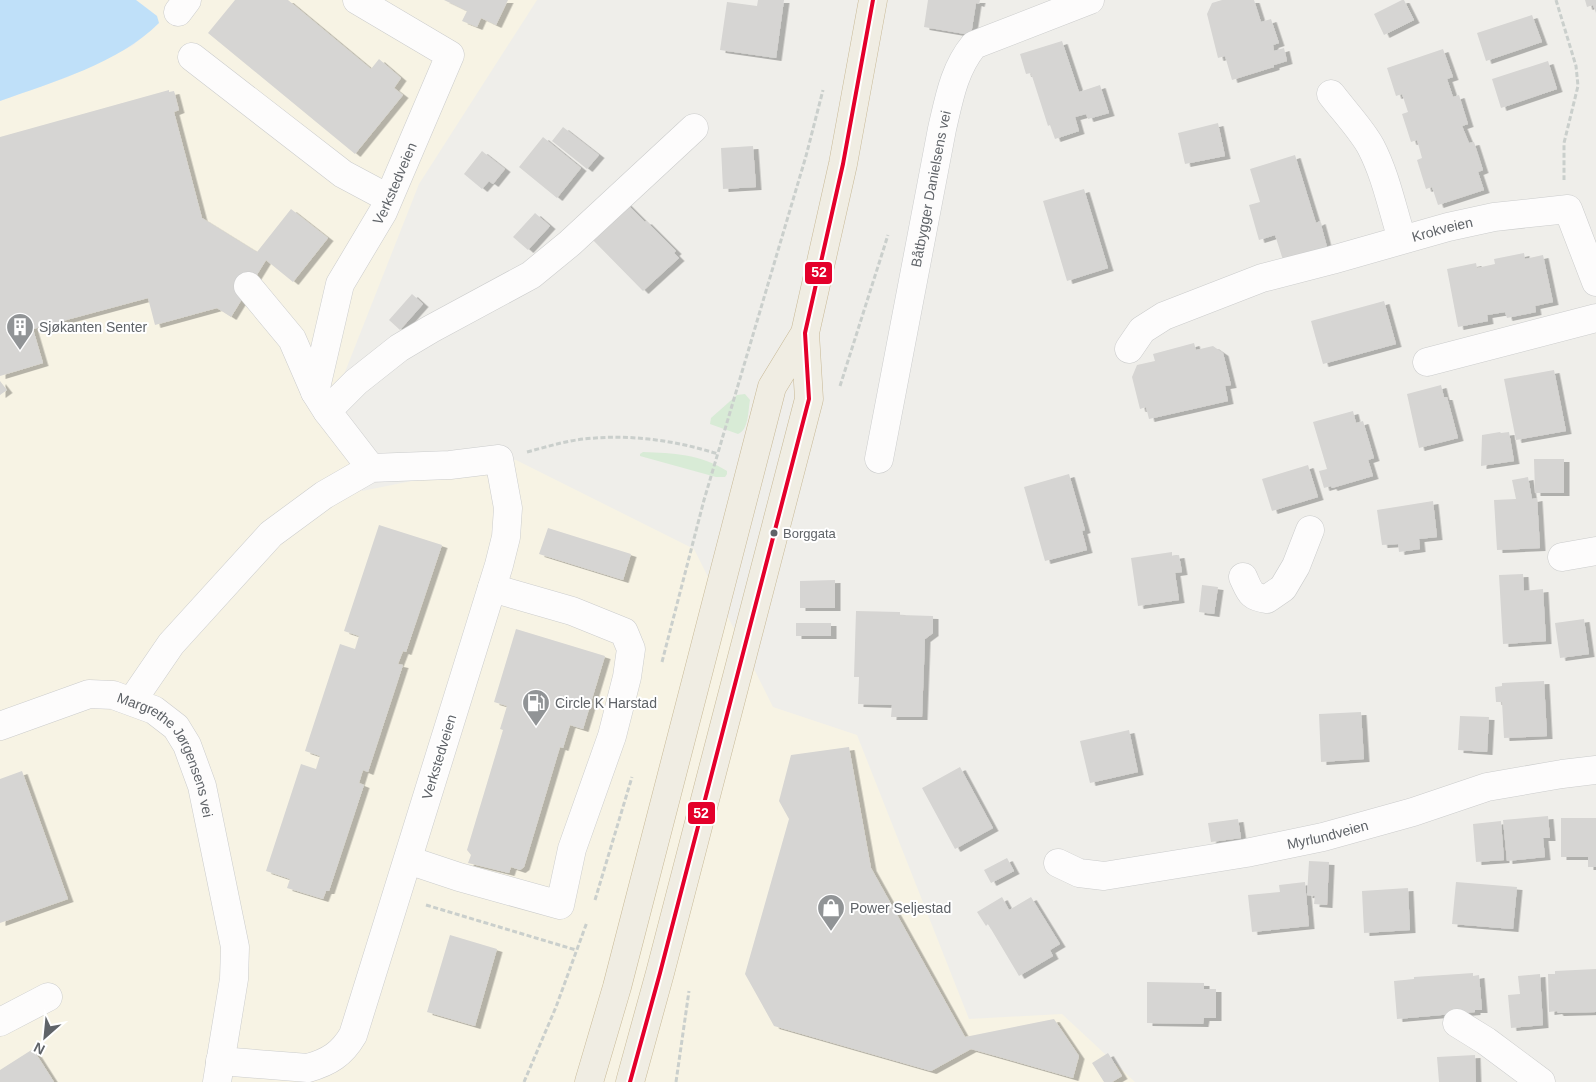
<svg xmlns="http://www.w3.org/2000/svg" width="1596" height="1082" viewBox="0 0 1596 1082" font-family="Helvetica,sans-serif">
<defs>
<filter id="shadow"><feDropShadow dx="5.5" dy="3" stdDeviation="0" flood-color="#0004"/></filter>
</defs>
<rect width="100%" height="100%" fill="#efeeea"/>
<path fill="#f7f3e4" d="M136,0H537L419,184L332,405L362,491L516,460L694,549L773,707L857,735L969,1019L1062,1014L1135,1082H0V101L68,77L132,46L155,27L157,16Z"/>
<path fill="#d8ebd6" d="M745,394L750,400C748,410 749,430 738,434L710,424L711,418L737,395Z
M643,452C673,453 700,454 727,471V474L725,477H716L640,456V454Z"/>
<path fill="#bfe0f9" d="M0,0H136L157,16L159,23C119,63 53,82 0,101Z"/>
<path fill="#d6d5d3" filter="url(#shadow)" d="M235,0H288L371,69L379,59L401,78L394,88L403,95L355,154L208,33Z
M444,0H508L496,25L481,18L477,27L462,21L467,11Z
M758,0H784L776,58L720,50L727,2L757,6Z
M928,0H980L979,4L976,3L971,35L924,27Z
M1222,0H1254L1261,22L1271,19L1279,43L1273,45L1274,51L1284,48L1287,61L1274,65V67L1232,80L1225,56L1218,58L1207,14L1212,3Z
M1402,0H1404L1414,20L1384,35L1374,14Z
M1585,0H1596V13L1593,5L1587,7Z
M1532,15L1542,42L1486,61L1477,33Z
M1062,41L1079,92L1100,85L1109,113L1088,119L1086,114L1075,117L1079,131L1055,139L1050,125L1048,126L1031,73L1026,74L1020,54Z
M1443,49L1453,77L1447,79L1453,97L1459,95L1468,124L1462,126L1469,143L1474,142L1483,170L1478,172L1484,190L1438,205L1432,187L1426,189L1417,160L1422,158L1417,140L1411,142L1402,114L1408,112L1402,94L1396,96L1387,68Z
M1548,61L1557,89L1501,108L1492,79Z
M169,90V92L174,91L179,110L174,112L202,218L257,252L291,209L328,238L293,282L266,260L231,317L217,308L155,325L148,298L33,329L43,363L0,376V137Z
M1218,123L1225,156L1185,164L1178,133Z
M563,127L599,155L587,169L552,141Z
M543,137L581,168L557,198L519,167Z
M753,146L756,187L723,189L721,148Z
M482,151L505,169L493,184L489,181L482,189L464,174Z
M1295,155L1316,223L1320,221L1327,247L1283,260L1275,235L1259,240L1249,205L1260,202L1250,169Z
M1084,189L1108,268L1067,281L1043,201Z
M625,202L645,222L646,221L676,251L674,253L679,258L643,291L589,236Z
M535,213L550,226L528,250L513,237Z
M1524,253L1525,259L1543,255L1553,302L1535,306L1536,312L1507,318L1505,312L1487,315L1488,321L1458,327L1447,269L1476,263L1477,268L1495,264L1494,259Z
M412,294L423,304L400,330L389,320Z
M1384,301L1396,344L1323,364L1311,321Z
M1194,343L1196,350L1213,346L1223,353L1231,385L1225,386L1228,401L1149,419L1146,407L1140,409L1132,377L1137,365L1155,361L1153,354Z
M1554,370L1566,431L1516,440L1504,379Z
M0,381L7,390L0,395Z
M1441,385L1444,397H1447L1458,438L1419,448L1407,394Z
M1353,411L1356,423L1363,421L1374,458L1368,460L1373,476L1332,488L1331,486L1324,488L1319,471L1327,469L1313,422Z
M1500,432L1501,433L1509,432L1514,461L1481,466L1482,435Z
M1534,459H1564V493H1535Z
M1308,465L1318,497L1272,511L1262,479Z
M1069,474L1085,530L1082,531L1087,550L1045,561L1024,487Z
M1528,477L1532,499L1537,498L1540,548L1497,550L1494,500L1516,499L1512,480Z
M1433,501L1437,537L1419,539L1420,549L1399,552L1398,544L1382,545L1377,510Z
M379,525L442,545L406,652L403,651L398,664L403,665L368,772L363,770L359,783L364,785L329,891H326L323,899L287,888L290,879L266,871L301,764L316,769L320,756L305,751L340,644L355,649L359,636L344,631Z
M548,528L631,554L623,580L539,554Z
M1172,552V556L1179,555L1182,572L1175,573L1179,600L1138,606L1131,558Z
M1523,574L1524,591L1543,589L1546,641L1503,644L1499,575Z
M835,580V608H800V581Z
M1202,585L1218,587L1214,614L1199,612Z
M856,611L900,612V615L933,616V633L925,639L922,717H891L892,705L858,704L859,677H854Z
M1584,619L1589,654L1560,658L1555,623Z
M796,623H831V636H796Z
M516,629L605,656L583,729L570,725L563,748L560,747L524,867L520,870L511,867L509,873L468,863L471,855L467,850L503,730L500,729L507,706L494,702Z
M1544,681L1547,736L1504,738L1502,702H1496L1495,687L1502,686V683Z
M1361,712L1364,759L1321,762L1319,714Z
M1460,716L1489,717L1487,752L1458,750Z
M1129,730L1138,772L1090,783L1080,741Z
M849,747L871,868L965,1037L1054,1019L1079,1056L1073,1078L971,1049L931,1071L774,1026L745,974L789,819L779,801L791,755Z
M960,767L993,828L955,849L922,788Z
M22,771L68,899L0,923V779Z
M1548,816L1550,838H1543L1545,857L1507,861L1503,820Z
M1561,818H1596V867H1588V857H1561Z
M1238,819L1241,838L1211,842L1208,823Z
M1501,821L1504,860L1476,862L1473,824Z
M1007,858L1014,871L991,883L984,870Z
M1309,861L1329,862L1327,905L1314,904L1315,896L1307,895Z
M1305,882L1309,926L1252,932L1248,895L1280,892L1279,885Z
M1456,882L1517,887L1513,929L1452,924Z
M1408,888L1410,930L1364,933L1362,891Z
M1002,897L1009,910L1031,897L1060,944L1050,950L1053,956L1019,976L988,924L986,926L977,912Z
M450,935L497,949L475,1026L427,1012Z
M1596,969V1012L1558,1013L1557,1011L1549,1012L1548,974H1555V971Z
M1473,973V976L1479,975L1482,1010H1475V1012L1397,1019L1394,981L1414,979V977Z
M1540,974L1543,1025L1511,1028L1508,995L1520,994L1518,976Z
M1147,982L1204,983V989H1216V1018H1204L1203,1024L1147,1023Z
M33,1049L54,1082H0V1070Z
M1108,1053L1122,1076L1112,1082H1104L1092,1063Z
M1475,1055L1476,1082H1439L1437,1057Z"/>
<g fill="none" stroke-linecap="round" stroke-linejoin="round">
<defs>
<g id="minor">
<path d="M178,12L187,0"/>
<path d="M192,57L343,174L388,198"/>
<path d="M1331,94C1343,110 1362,130 1371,147C1386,176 1392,208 1402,239"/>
<path d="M248,286L292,339L315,392"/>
<path id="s1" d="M1129,349L1142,330L1164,316L1262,278L1332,260L1448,227L1494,217L1568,209L1596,282"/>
<path d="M1427,362L1596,318"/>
<path id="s2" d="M327,411L315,392L340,284L383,212L450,55L357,0"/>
<path id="s3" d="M879,459L942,129C949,99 954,69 974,45L1090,0"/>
<path d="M371,468L327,411L356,382L399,348L431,329L531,275L570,243L694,128"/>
<path d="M1562,557L1596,551"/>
<path d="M1243,577C1250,592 1250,597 1267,599L1283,588L1296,566L1310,530"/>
<path d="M132,701L171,644L271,534L324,495L371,468L450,465L499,459L508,508L506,537L499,565L353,1035C342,1054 329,1062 308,1068L220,1061"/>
<path id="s4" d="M0,726L89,694L113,695L154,710L176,727L187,745L202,786L235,947L234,979L217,1082"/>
<path d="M408,860L459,877L560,905L572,849L612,736L627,677L631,649L624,632L572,611L492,588"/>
<path id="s5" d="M1058,863L1079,873L1104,876L1246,853L1323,837L1413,812L1487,787L1562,774L1596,770"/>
<path d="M0,1022L48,997"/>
<path d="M1457,1023L1486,1041L1541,1082"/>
</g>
<path id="highway" d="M589,1082L617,987L772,387L805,333
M630,1082L660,973L809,399L805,333L843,164L873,0"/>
</defs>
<use href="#minor" stroke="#cbcccc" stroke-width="29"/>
<use href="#highway" stroke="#c8b996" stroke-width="29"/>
<path stroke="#cacfcc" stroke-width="3" stroke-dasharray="5 2.5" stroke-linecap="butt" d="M1556,0L1576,66L1578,86L1564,143V180
M840,386L888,235
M527,452C546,447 565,441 584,439C630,434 674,440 718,454
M662,662L704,500L806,156L823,90
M595,900L632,777
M426,905L576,950
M524,1082L556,1007L587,922
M676,1082L689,991"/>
<use href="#minor" stroke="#fdfcfc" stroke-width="28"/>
<use href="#highway" stroke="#f0ede3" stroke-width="28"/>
<defs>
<path id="bus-1" d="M630,1082L660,973L809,399L805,333L843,164L873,0"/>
</defs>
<use href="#bus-1" stroke="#fff" stroke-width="8"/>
<use href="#bus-1" stroke="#e4002b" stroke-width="4"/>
</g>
<defs>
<symbol id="building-pin" viewBox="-11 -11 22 30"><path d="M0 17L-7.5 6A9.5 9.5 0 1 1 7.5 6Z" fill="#919496" stroke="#fff"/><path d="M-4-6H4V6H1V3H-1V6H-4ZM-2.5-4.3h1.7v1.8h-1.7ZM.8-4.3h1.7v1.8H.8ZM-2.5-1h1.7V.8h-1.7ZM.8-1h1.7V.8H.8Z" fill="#fff"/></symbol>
<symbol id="fuel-pin" viewBox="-11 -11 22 30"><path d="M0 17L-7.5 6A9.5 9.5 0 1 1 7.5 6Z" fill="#919496" stroke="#fff"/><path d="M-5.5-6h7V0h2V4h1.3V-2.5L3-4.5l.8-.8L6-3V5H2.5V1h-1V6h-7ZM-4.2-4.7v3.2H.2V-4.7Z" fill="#fff"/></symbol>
<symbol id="shop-pin" viewBox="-11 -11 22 30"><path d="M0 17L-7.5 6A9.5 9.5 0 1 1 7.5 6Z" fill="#919496" stroke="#fff"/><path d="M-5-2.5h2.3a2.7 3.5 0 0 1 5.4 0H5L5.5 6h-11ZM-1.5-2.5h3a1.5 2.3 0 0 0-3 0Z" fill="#fff"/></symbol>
</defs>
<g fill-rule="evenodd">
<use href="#building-pin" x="4" y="311" width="32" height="43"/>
<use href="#fuel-pin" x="520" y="687" width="32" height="43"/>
<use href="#shop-pin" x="815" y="892" width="32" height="43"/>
</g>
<circle fill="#5f6368" stroke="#fff" stroke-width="2" cx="774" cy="533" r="4.5"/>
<g text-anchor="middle" stroke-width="4" stroke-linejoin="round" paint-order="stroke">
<g font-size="13" fill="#5f6368" stroke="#fff" text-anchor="start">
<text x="783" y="538">Borggata</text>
</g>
<g font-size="14" fill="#5f6368" stroke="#fff">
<text dy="5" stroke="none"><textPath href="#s2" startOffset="248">Verkstedveien</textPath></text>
<text dy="5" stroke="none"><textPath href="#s3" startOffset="275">Båtbygger Danielsens vei</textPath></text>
<text dy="5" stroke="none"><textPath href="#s1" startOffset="341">Krokveien</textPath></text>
<text transform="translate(439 757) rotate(-73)" y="5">Verkstedveien</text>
<text dy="5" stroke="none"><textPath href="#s4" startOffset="205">Margrethe Jørgensens vei</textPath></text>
<text dy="5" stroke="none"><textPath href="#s5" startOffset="276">Myrlundveien</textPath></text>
</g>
<g font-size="14" fill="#5f6368" stroke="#fff" text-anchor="start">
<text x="39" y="332">Sjøkanten Senter</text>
<text x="555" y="708">Circle K Harstad</text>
<text x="850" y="913">Power Seljestad</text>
</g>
</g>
<g stroke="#fff" stroke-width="2">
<rect x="804" y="261" width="29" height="24" rx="5" fill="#e4002b"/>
<rect x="687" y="801" width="29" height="24" rx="5" fill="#e4002b"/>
</g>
<g font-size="14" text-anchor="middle" font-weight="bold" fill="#fff">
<text x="819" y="277">52</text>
<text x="701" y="818">52</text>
</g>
<g transform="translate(45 1037) rotate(207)" stroke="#ffffff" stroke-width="4" paint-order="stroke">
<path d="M0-4L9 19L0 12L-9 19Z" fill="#5f6368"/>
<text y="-8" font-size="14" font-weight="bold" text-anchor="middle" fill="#5f6368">N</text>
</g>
</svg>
